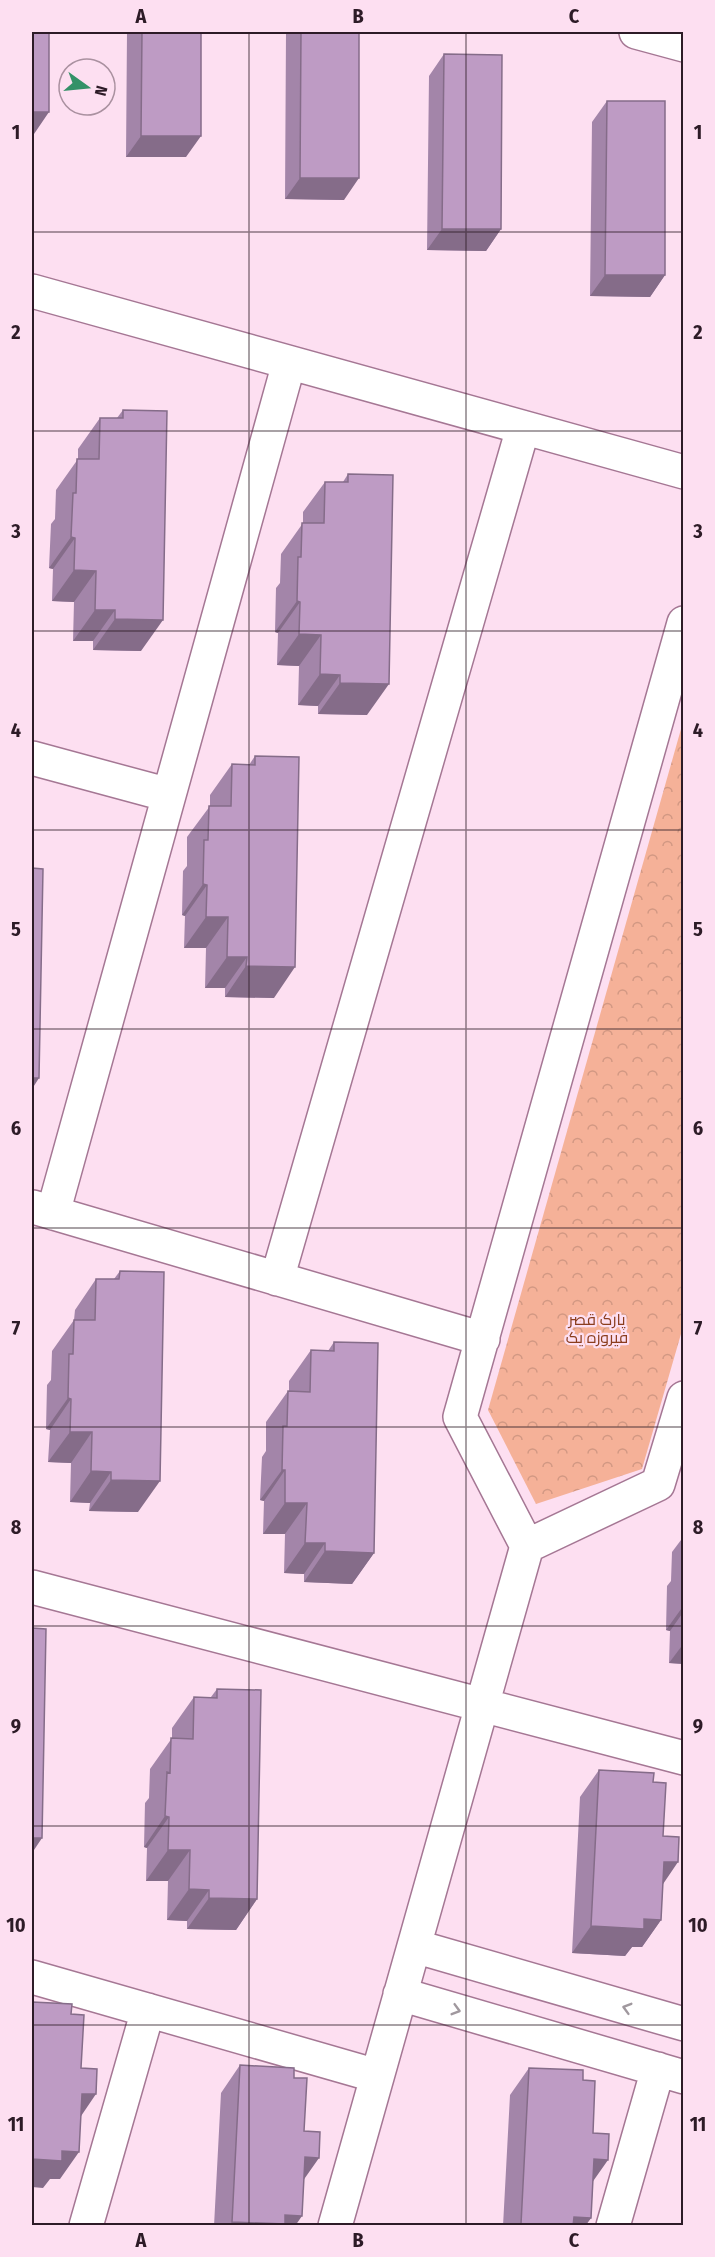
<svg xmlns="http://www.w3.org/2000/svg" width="715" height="2257" viewBox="0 0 715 2257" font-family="'Fira Sans Condensed',Cairo,sans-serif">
<defs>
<pattern id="park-crowns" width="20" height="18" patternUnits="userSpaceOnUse" patternTransform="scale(1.5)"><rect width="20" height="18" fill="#f5b198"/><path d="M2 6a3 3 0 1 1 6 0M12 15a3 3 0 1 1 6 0" fill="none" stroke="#d29883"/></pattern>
</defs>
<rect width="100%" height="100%" fill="#fddff1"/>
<path fill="url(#park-crowns)" d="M683,722V1327L642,1469L536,1504L488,1410Z"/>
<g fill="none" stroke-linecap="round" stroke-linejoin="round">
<defs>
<path id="minor" d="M636,32L684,45
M32,291L684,472
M32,758L169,795
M33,1207L483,1339
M53,1213L289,363
M277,1279L523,428
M527,1546L658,1484L684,1398
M32,1587L684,1758
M414,1946L684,2024
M32,1977L377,2076
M400,1994L684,2077
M86,2226L148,2010
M335,2226L527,1546L460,1417L684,623
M613,2226L658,2069"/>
</defs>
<use href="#minor" stroke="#a57794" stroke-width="36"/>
<use href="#minor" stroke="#fff" stroke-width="33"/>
</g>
<path fill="#a385a9" d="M127,32H201L186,157H126Z
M286,32H359L344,200L285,199Z
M444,54L501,229L486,251L427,250L429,76Z
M607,101L665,275L650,297L590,296L592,122Z
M123,410L141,651L93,650V641H73L74,602L52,601L53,569L49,568L51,524L55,519L56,490L78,459V449L100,418H117Z
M348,474L367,715L318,714V706L298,705L299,666L277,665L278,633L275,632L276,588L280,583L281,554L303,523V512L325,482H343Z
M255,756L274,998L225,997V988H205L206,948H184L185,916L182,915L183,871L187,866V837L210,806V795L232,764L249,765Z
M120,1271L138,1512L89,1511L90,1503L70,1502L71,1463L48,1462L50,1430L46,1429L47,1385L51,1380L52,1351L74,1320L75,1310L96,1279H114Z
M334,1342L374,1553L352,1584L304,1582V1574L284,1573L285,1534H263L264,1501L260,1500L262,1457L266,1451V1422L288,1391H289V1381L311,1350L328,1351Z
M684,1536V1664L669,1663L670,1631L666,1630L667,1586L671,1581L672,1552Z
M217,1689L257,1899L236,1930L187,1929V1921L167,1920L168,1881H146L147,1848L144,1847L145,1803L149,1798L150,1769L172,1738V1728L194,1697H211Z
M599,1770L653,1782L663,1836V1884L661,1920L642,1947H632L625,1956L572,1953L580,1797Z
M240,2065L294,2078L304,2131V2179L295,2226H214L221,2093Z
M529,2068L583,2080L593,2133V2182L591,2218L585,2226H503L510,2095Z"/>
<path fill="#856c89" d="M32,112H49L34,134H32Z
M141,136H201L186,157H126Z
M300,178H359L344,200L285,199Z
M442,229H501L486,251L427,250Z
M605,275H665L650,297L590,296Z
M71,537L75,538L53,569L49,568Z
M74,570L96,571L74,602L52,601Z
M297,601L300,602L278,633L275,632Z
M95,610H115L93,641H73Z
M115,619L163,620L141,651L93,650Z
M299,634L321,635L299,666L277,665Z
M320,674L340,675L318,706L298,705Z
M340,683L389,684L367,715L318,714Z
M203,884L207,885L185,916L182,915Z
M206,917H228L206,948H184Z
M227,957H247L225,988H205Z
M246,966L295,967L274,998L225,997Z
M32,1078H39L32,1089Z
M68,1398L71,1399L50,1430L46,1429Z
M70,1432H92L71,1463L48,1462Z
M282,1470H285L264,1501L260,1500Z
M91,1471L111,1472L90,1503L70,1502Z
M111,1480L160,1481L138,1512L89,1511Z
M285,1503H307L285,1534H263Z
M305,1543H325L304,1574L284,1573Z
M325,1551L374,1553L352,1584L304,1582Z
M684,1605V1611L670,1631L666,1630Z
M684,1643V1664L669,1663Z
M165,1816L169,1817L147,1848L144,1847Z
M32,1838H42L32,1853Z
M168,1850H190L168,1881H146Z
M664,1862H678L659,1890Z
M189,1889L209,1890L187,1921L167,1920Z
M209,1898L257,1899L236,1930L187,1929Z
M644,1919L661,1920L642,1947H632L625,1956L572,1953L591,1926Z
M82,2094H96L77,2122Z
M62,2151L79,2152L60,2179H50L43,2188L32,2187V2159Z
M305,2157L319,2158L300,2185Z
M594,2159L608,2160L589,2187Z
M285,2215L302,2216L295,2226H230L232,2222Z
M574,2217L591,2218L585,2226H568Z"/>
<path fill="#be9bc4" stroke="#856c89" stroke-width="1.5" d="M32,32H49V112H32Z
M142,32H201V136H141Z
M301,32H359V178H300Z
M444,54L502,55L501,229H442Z
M607,101H665V275H605Z
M123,410L167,411L163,620L115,619V610H95L96,571L74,570L75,538L71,537L73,493H76L77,459H99L100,418H123Z
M348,474L393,475L389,684L340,683V675L320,674L321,635L299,634L300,602L297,601L298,557H301L302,523H324L325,482H348Z
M255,756L299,757L295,967L246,966L247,957H227L228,917H206L207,885L203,884L204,840H208L209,806H231L232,764L255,765Z
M32,868L43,869L39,1078H32Z
M120,1271L164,1272L160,1481L111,1480V1472L91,1471L92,1432H70L71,1399L68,1398L69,1354H73L74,1320H95L96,1279H119Z
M334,1342L378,1343L374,1553L325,1551V1543H305L307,1503H285V1470H282L283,1426H287L288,1391L310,1392L311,1350L334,1351Z
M32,1628L46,1629L42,1838H32Z
M217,1689L261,1690L257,1899L209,1898V1890L189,1889L190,1850H168L169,1817L165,1816L167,1772L170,1773L171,1738L193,1739L194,1697L217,1698Z
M599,1770L654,1773L653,1782L666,1783L663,1836L679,1837L678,1862H664L661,1920L644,1919V1929L591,1926Z
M32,2002L72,2004L71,2014L84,2015L81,2068L97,2069L96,2094H82L79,2152L62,2151V2161L32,2159Z
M240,2065L294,2068V2078H307L304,2131L320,2132L319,2158L305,2157L302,2216L285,2215V2224L232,2222Z
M529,2068L583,2070V2080L595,2081L593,2133L609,2134L608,2160L594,2159L591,2218L574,2217L573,2226L521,2224Z"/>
<defs><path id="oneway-chevron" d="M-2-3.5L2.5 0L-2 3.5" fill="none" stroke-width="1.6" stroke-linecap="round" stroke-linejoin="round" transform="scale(1.5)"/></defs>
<g stroke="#a0989e">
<use href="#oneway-chevron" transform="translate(627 2008) rotate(-164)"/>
<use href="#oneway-chevron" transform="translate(456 2010) rotate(16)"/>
</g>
<path fill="none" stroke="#2d1b27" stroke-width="1.5" stroke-opacity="0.55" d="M249,32V2226M466,32V2226M32,232H684M32,431H684M32,631H684M32,830H684M32,1029H684M32,1228H684M32,1427H684M32,1626H684M32,1826H684M32,2025H684"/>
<g text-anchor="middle" stroke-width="4.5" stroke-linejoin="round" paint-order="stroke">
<g font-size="16" fill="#8b3d1d" stroke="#fddff1">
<text x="597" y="1325">پارک قصر<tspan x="597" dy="18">فیروزه یک</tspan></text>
</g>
</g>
<rect width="715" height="2257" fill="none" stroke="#fddff1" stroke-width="66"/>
<g transform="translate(87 87) rotate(105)"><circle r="28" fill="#fddff1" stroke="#aa91a0" stroke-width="1.5"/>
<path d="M0-4.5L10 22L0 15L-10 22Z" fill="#349168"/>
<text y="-9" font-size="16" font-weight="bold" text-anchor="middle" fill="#2d1b27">N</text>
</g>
<rect x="33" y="33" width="649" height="2191" fill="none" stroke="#2d1b27" stroke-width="2"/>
<g font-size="20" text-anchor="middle" font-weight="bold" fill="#2d1b27">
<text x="141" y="23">A</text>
<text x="358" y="23">B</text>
<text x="574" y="23">C</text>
<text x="16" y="139">1</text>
<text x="698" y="139">1</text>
<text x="16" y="339">2</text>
<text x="698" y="339">2</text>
<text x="16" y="538">3</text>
<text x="698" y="538">3</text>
<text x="16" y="737">4</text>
<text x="698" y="737">4</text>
<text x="16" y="936">5</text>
<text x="698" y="936">5</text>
<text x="16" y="1135">6</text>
<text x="698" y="1135">6</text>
<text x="16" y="1335">7</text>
<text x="698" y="1335">7</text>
<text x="16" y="1534">8</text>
<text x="698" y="1534">8</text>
<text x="16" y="1733">9</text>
<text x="698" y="1733">9</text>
<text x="16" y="1932">10</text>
<text x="698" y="1932">10</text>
<text x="16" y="2131">11</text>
<text x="698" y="2131">11</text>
<text x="141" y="2247">A</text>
<text x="358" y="2247">B</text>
<text x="574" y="2247">C</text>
</g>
</svg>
